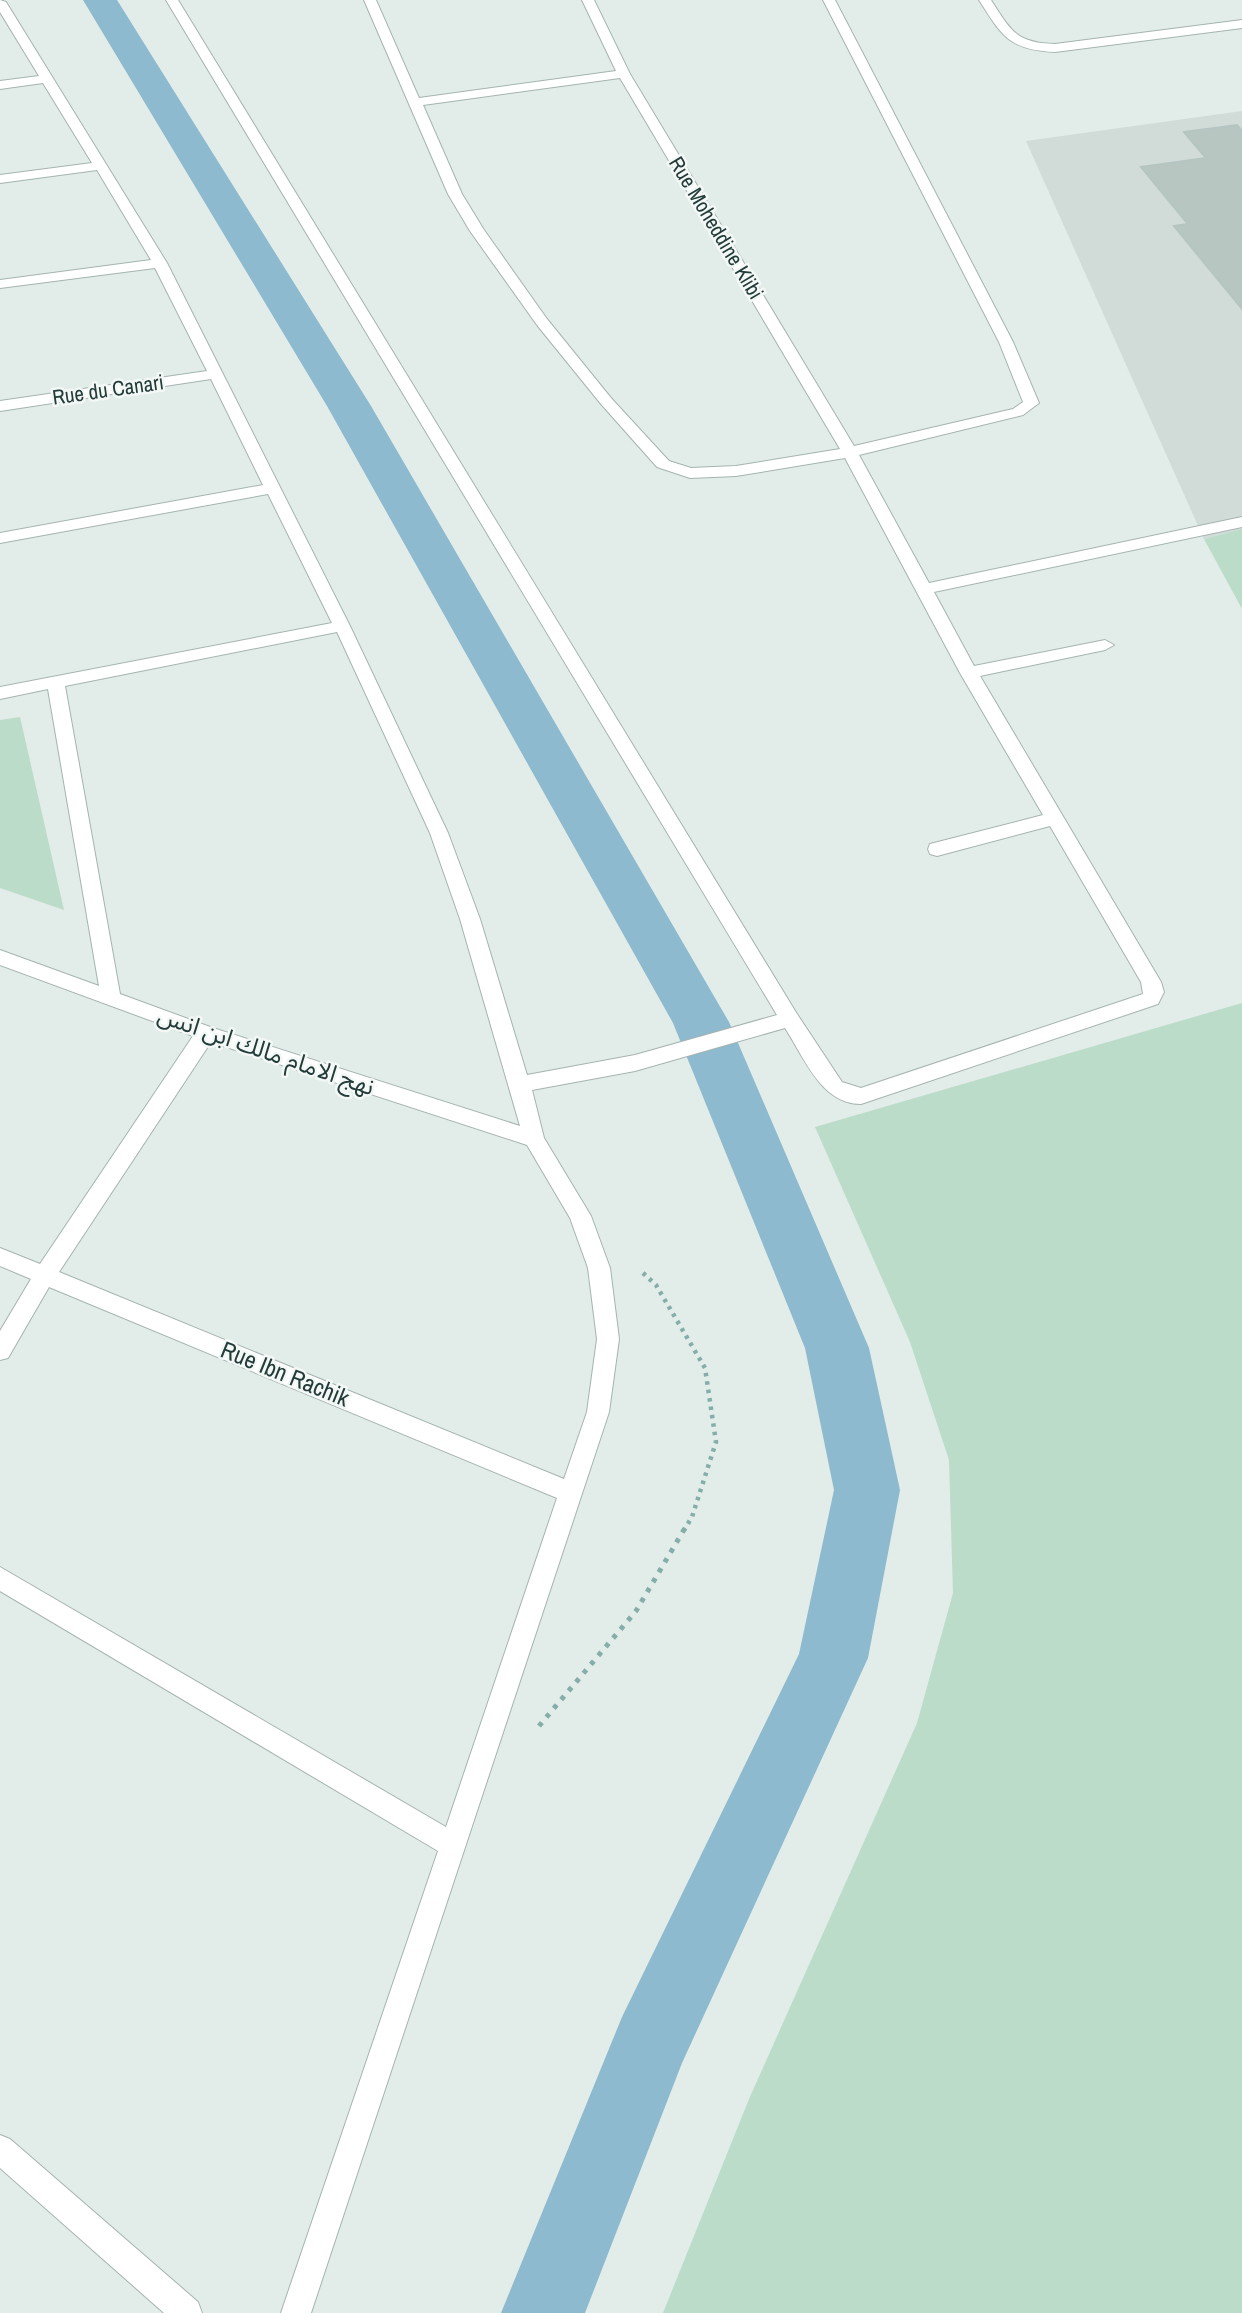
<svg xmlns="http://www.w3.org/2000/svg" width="1242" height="2313" viewBox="0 0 1242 2313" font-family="'Archivo Narrow','Noto Sans Arabic',sans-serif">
<rect width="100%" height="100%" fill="#e2ece9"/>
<path fill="#d1dbd8" d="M1242,111V529L1204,539L1026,141Z"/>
<path fill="#bcdcca" d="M1242,529V609L1204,539Z
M20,717L64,910L0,888V720Z
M1242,1003V2313H663L749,2099L917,1723L953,1593L949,1460L910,1342L815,1127Z"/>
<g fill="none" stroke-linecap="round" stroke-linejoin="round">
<path fill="#8dbace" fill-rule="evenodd" d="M83,0H117L371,406L729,1022L869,1348L900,1490L868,1658L682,2063L585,2313H501L622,2017L799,1654L834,1490L805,1348L673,1023L327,406Z"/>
</g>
<path fill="#b8c6c2" stroke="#b5c5c1" stroke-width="2" d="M1237,125L1242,131V309L1174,226L1188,224L1141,167L1206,158L1184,132Z"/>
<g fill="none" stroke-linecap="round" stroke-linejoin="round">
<defs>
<path id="minor" d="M0,0L6,2L167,263L350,626L448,833L480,919L527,1075L635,1055L777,1015L166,0H178L797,1014L842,1082L861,1088L1143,994L1141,982L1050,826L937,856L930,854L928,849L930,844L1043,815L960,673L845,458L736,476L690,478L657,467L601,404L537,325L470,231L448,194L364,0H376L419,98L616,71L582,0H594L630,74L854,446L1013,409L1023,402L999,342L823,0H835L1013,342L1039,403L1023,415L859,455L929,583L1242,517V527L934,592L974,666L1105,640L1114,645L1105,650L980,676L1161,982L1164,992L1158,1004L861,1104C821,1104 804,1057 785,1028L635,1071L532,1090L544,1138L591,1216L610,1268L619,1339L609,1412L311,2313H281L438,1851L0,1591V1567L446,1827L557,1498L49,1287L8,1358L0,1360V1331L31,1279L0,1266V1248L40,1264L193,1036L0,965V950L99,986L48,689L0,699V687L332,623L268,494L0,543V533L263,485L211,379L0,411V401L207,371L155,268L0,288V280L151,260L97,170L0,183V175L92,163L43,83L0,89V81L39,76L0,12ZM620,78L840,449L736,466L691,468L669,461L611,398L547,319L484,230L462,194L423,105ZM337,632L430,833L460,919L520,1126L213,1028L120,994L65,686ZM211,1042L527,1145L570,1218L588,1268L597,1339L587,1412L564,1479L59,1272Z
M979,0H991C1011,31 1016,43 1055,44L1242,20V28L1055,52C1009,50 1002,36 979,0Z
M0,2135L10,2139L198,2302L202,2313H164L0,2168Z"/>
</defs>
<use href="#minor" stroke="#a5b4b1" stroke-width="2"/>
<path stroke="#84aea7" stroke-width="4.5" stroke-dasharray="3.5 5" stroke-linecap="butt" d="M643,1273L656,1285L705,1368L716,1442L692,1517L684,1530"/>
<path stroke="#84aea7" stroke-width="5" stroke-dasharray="4.5 7" stroke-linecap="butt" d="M539,1726L636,1611L685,1528"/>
<use href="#minor" fill="#fff" fill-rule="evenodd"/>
</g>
<g text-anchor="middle" stroke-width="5" stroke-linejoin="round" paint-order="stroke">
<g font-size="21" fill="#233c39" stroke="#f3f8f6">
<text transform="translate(716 228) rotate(59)" y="7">Rue Moheddine Klibi</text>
<text transform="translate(108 390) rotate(-8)" y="7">Rue du Canari</text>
</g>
<g font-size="24" fill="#233c39" stroke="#f3f8f6">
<text transform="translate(266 1051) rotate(19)" y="8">نهج الامام مالك ابن انس</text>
<text transform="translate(285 1374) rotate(22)" y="8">Rue Ibn Rachik</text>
</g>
</g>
</svg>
